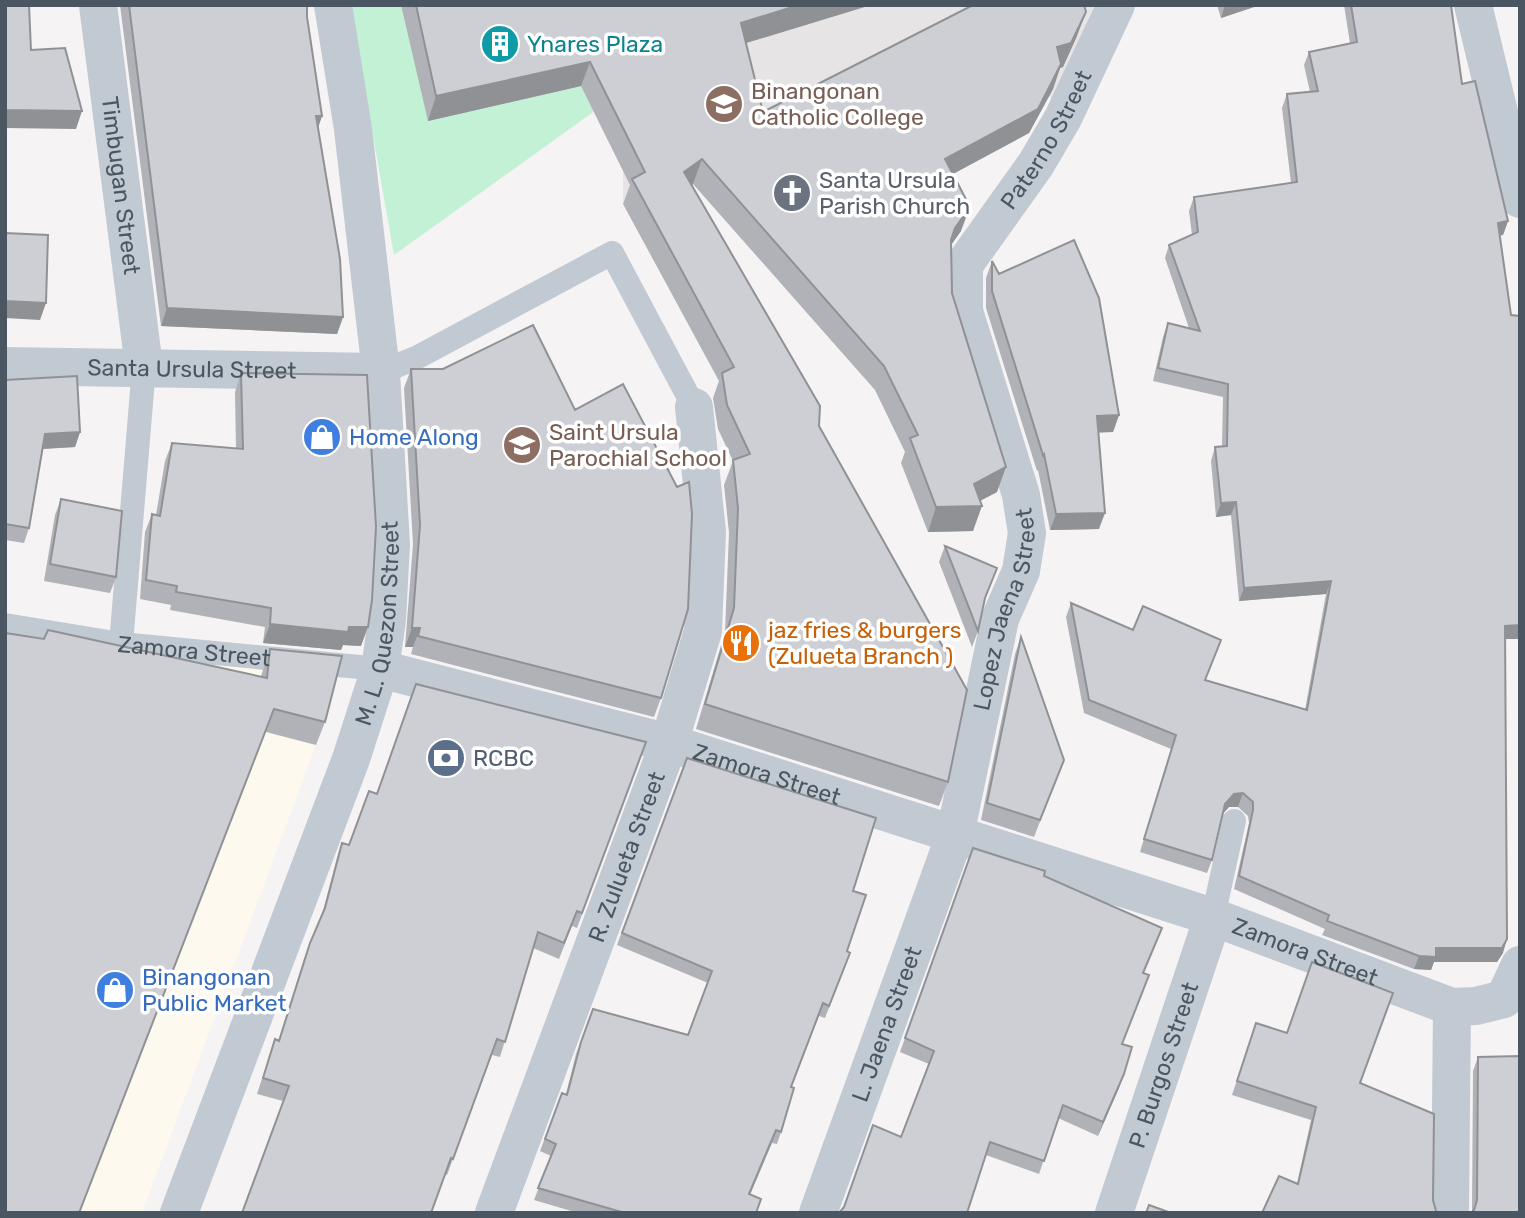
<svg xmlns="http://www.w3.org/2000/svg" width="1525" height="1218" viewBox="0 0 1525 1218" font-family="Rubik,sans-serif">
<rect width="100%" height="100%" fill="#f5f3f3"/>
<path fill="#fdf9ef" d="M5,625L289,674L332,685L316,745L142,1213H5Z"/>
<path fill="#e6e4e5" d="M632,5H1094L1079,42L1060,116L1004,10L623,204V170L597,119L654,91Z"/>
<path fill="#c3f1d5" d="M350,5H580L596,110L394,255Z"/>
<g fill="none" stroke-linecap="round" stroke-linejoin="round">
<g stroke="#c1cad2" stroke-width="24">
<path d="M381,372L416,358L612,253L694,407"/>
<path id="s1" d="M5,625L121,644L380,669"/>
<path d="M121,644L144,367"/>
<path d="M1213,917L1234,821"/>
</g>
<g stroke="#c1cad2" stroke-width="38">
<path id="s2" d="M98,5L144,367"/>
<path id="s3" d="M494,1213L669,743L703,631L707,532L694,407"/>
</g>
<g stroke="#c1cad2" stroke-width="38">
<path d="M1473,5L1520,199"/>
<path id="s4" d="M5,366L381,372"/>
<path id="s5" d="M380,669L669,743L1213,917L1452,1007L1476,1006L1504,999L1520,965"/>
<path id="s6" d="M179,1213L351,759L380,669L387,620L391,545L381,372L353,129L333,5"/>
<path id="s7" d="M818,1213L955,835L1000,619L1021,571L1027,533L1021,495L964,311V265L1036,164L1063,118L1116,5"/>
<path id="s8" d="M1114,1213L1213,917"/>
<path d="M1450,1213L1452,1007"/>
</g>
</g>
<path fill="#b0b2b7" d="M120,5H307V17L322,116L318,128L343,317L337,334L161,326Z
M401,5H871L746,43L763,112L1077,36L1063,67L1060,68L1053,89L1029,133L953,174L961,231L951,245L952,293L997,492L980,501L973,531L928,532L901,463L905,452L875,390L693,184L692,185L819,426L948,782L939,806L696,729L725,632L729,533L724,485L733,461L718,429L713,398L719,381L623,204L630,185L581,86L428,121Z
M1217,5H1260L1221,18Z
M1344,5H1451L1462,84L1508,221L1503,235H1500L1511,315L1520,316V639H1505L1503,953L1497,962H1434L1431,970L1414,969L1322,935L1325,929L1234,889L1249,823L1248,816L1238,807H1229L1222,814L1212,860L1207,873L1140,852L1171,749L1084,713L1066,617L1071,603L1133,630L1221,640L1205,680L1305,710L1326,594L1239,601L1231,515L1216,517L1211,461L1215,447H1222L1223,397L1153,381L1163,337L1168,323L1189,328L1165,258L1169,245L1192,235L1189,211L1194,197L1291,183L1282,108L1287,94L1310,92L1304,65L1309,52L1350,43Z
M992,261L999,274L1119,415L1113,432H1098L1099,529L1050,530L1038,470L1037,471L986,308V278Z
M411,369L661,698L654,717L411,654L413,647H405L413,544L404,388Z
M241,373L361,646L343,645L341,650L263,643L265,627L170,610L171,605L140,599L145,532L152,514L156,515L165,461L172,443L236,449L235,392Z
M5,380L80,432L75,447L43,449L29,528L24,543L5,540Z
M61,499L116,577L110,593L44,581L55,515Z
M945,546L991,584L984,602L978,631L972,647L939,562Z
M1021,637L1064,760L1034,837L981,820L1015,654Z
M44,639L261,676L270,649L325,722L316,745L266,732Z
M646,742L577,928L572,926L559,959L533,948L500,1057L492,1055L447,1175L283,1101L257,1094L275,1039L279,1040L304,959L321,918L337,858L342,843L349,845L377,794Z
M687,758L853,891L847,951L850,953L825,1018L819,1016L791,1087L781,1132L777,1144L772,1143L750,1195L756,1213H578L534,1200L551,1156L540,1151L562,1093L566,1094L576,1054L593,1009L688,1035L708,983L617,945Z
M973,848L1044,876L1162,928L1143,973L1122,1044L1124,1074L1098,1136L1058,1118L1039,1174L986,1155L929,1064L900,1052Z
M1256,1023L1360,1083L1433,1200L1436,1211L1297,1184L1311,1120L1232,1095Z
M1478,1057L1520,1213L1472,1212L1473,1071Z"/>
<path fill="#909195" d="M799,5H871L733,47L741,23Z
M1225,5H1260L1221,18Z
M1086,12L1077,36L1063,67L1060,68L1053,89L1029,133L936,183L945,159L1057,47Z
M590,62L581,86L428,121L436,96Z
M5,110L82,111L76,129L5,128Z
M316,116H322L316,133Z
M702,159L693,184L676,196L684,172Z
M970,207L961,231L946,252L955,228Z
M1508,221L1503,235L1493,237L1498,223Z
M5,301L46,303L40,320L5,318Z
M167,308L343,317L337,334L161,326Z
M1119,415L1113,432L1091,433L1097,416Z
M80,432L75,447L40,449L45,434Z
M1006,467L997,492L968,507L982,506L973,531L928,532L936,507L974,484Z
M1236,502L1231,515L1216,517L1221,503Z
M1105,513L1099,529L1050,530L1056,514Z
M1331,581L1326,594L1239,601L1244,588Z
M270,624L349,627H368L361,646L343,645L341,650L263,643Z
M1520,625V639H1500L1505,626Z
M412,628H420L413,647H405Z
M1243,793L1238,807H1229L1220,817L1225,804L1234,794Z
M1507,939L1503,953L1497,962H1434L1431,970L1414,969L1419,956L1436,948Z
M1124,1074L1119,1088L1098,1136L1103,1122Z"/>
<path fill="#cdcfd5" stroke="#909195" stroke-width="2" d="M5,5H29L31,50L65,48L82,111L5,110Z
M129,5H307V17L322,116H316L340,259L343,317L167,308Z
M416,5H799L741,23L763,112L973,5H1084L1086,12L1071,43L1057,47L1061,64L1038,109L945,159L970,207L955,228L951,240L952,293L1006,467L974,484L982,506L936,507L910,438L918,435L884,366L702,159L684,172L820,406L819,426L967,690L948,782L705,704L734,608L738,508L733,460L750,454L727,405L722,373L734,367L632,179L645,172L590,62L436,96Z
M1351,5H1451L1462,84L1475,81L1508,221L1498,223L1511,315L1520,316V625L1505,626L1507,939L1502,948H1436V957L1419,956L1327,921L1329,915L1239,876L1253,810V802L1243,793L1234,794L1225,804L1212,860L1144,839L1176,735L1089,700L1071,603L1133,630L1143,606L1221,640L1205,680L1307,710L1331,581L1244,588L1236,502L1221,503L1215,447L1227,446L1228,384L1158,368L1168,323L1200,331L1169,245L1198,232L1194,197L1297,182L1287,94L1318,91L1309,52L1357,42Z
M5,233L48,235L46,303L5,301Z
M1074,240L1099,298L1119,415L1097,416L1105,513L1056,514L1044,454L1043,455L992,291V261L999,274Z
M533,325L575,410L623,384L677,487L689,482L692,514L688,609L661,698L418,636L420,628H412L420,525L411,369H443Z
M241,373L367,375L376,527L372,600L368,627H349L348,632L270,624L271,608L176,592L177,586L146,580L152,514L160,516L172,443L243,449Z
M77,376L80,432L45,434L29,528L5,524V380Z
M61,499L122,511L116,577L50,564Z
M945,546L997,568L985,598L978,631Z
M48,630L267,678L270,649L342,656L325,722L274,709L79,1213H5V633L44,639Z
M1021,637L1064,760L1040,820L987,803Z
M416,684L646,742L582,913L577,911L564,943L538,932L505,1042L497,1039L453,1159L451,1158L431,1213H242L289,1086L263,1078L275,1039L279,1041L310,943L325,908L342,843L349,845L369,791L377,794Z
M687,758L876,818L853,891L866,895L847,951L850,953L829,1006L823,1003L791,1087L794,1088L781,1132L776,1130L749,1194L761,1199L756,1213H625L538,1188L556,1144L545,1139L562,1093L567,1095L581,1042L593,1009L688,1035L712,971L622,933Z
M973,848L1045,871L1044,876L1162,928L1143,973L1149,975L1122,1044L1132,1047L1124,1074L1103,1122L1063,1105L1044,1161L990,1142L967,1213H839L844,1207L873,1125L901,1137L934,1051L905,1038Z
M1312,962L1393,993L1360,1083L1434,1114L1433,1200L1436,1211L1438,1213H1262L1279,1176L1298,1184L1316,1107L1237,1081L1256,1023L1287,1033Z
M1520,1056V1213H1471L1474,1210L1477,1200L1478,1057Z
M1149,1205L1171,1213H1146Z"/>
<defs>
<symbol id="building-disc" viewBox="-11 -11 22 22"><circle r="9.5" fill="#0f9aa8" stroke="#fff"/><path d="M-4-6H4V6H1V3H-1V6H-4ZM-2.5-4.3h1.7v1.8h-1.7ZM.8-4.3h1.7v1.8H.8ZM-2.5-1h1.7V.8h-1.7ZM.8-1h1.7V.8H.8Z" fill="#fff"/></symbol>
<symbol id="university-disc" viewBox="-11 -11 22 22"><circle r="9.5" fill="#8d6e63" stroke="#fff"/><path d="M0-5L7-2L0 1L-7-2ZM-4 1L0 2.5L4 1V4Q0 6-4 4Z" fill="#fff"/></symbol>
<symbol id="church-disc" viewBox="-11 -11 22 22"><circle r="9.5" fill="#6b7280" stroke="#fff"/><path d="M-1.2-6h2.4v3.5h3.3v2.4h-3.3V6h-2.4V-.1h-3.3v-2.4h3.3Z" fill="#fff"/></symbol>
<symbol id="shop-disc" viewBox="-11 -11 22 22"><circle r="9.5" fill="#3f7fe0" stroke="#fff"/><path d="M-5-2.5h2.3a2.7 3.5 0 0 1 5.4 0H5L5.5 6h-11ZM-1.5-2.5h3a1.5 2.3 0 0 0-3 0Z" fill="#fff"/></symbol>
<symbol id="school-disc" viewBox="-11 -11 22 22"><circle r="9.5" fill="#8d6e63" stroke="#fff"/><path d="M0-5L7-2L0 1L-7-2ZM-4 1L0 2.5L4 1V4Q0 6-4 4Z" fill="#fff"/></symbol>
<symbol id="restaurant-disc" viewBox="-11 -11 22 22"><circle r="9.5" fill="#e8710a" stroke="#fff"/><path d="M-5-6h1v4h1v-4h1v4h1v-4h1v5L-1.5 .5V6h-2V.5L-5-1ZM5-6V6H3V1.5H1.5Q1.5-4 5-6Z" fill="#fff"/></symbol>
<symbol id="bank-disc" viewBox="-11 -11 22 22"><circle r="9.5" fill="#5c6f8a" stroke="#fff"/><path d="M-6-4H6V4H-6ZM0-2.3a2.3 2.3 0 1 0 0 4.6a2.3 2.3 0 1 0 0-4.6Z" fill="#fff"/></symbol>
</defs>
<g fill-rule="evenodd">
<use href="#building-disc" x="478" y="22" width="44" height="44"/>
<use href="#university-disc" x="702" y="82" width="44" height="44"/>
<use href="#church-disc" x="770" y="171" width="44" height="44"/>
<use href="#shop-disc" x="300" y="415" width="44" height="44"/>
<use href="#school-disc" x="500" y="423" width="44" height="44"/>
<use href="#restaurant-disc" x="719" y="621" width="44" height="44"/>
<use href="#bank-disc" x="424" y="736" width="44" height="44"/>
<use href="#shop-disc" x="93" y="968" width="44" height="44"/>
</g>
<g text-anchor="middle" stroke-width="7" stroke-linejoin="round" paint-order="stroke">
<g font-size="23" fill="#0d838f" stroke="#fff" text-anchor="start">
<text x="527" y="52">Ynares Plaza</text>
</g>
<g font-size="23" fill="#785e54" stroke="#fff" text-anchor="start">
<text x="751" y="99">Binangonan<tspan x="751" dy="26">Catholic College</tspan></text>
<text x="549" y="440">Saint Ursula<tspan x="549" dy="26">Parochial School</tspan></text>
</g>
<g font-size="23" fill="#4a5661" stroke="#fff">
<text dy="8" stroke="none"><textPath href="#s7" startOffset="1141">Paterno Street</textPath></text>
<text dy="8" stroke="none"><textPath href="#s2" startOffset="182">Timbugan Street</textPath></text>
<text dy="8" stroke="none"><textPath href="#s4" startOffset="187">Santa Ursula Street</textPath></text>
<text dy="8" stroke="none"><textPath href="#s7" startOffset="634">Lopez Jaena Street</textPath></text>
<text dy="8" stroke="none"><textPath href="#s6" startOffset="625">M. L. Quezon Street</textPath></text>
<text dy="8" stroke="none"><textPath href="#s1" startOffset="191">Zamora Street</textPath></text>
<text dy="8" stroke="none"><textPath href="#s5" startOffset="401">Zamora Street</textPath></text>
<text dy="8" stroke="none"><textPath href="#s3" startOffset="380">R. Zulueta Street</textPath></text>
<text dy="8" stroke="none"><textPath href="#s5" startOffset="968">Zamora Street</textPath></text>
<text dy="8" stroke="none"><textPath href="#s7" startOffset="201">L. Jaena Street</textPath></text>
<text dy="8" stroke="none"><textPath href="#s8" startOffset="156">P. Burgos Street</textPath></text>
</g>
<g font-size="23" fill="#5b616d" stroke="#fff" text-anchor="start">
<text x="819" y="188">Santa Ursula<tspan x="819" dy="26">Parish Church</tspan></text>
</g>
<g font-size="23" fill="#366cbe" stroke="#fff" text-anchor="start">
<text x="349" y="445">Home Along</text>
<text x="142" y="985">Binangonan<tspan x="142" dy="26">Public Market</tspan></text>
</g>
<g font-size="23" fill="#c56008" stroke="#fff" text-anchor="start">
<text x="768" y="638">jaz fries &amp; burgers<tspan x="768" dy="26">(Zulueta Branch )</tspan></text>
</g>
<g font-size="23" fill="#4e5e75" stroke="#fff" text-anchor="start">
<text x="473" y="766">RCBC</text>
</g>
</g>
<rect width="1525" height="1218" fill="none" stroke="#4a5661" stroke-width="14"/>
</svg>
